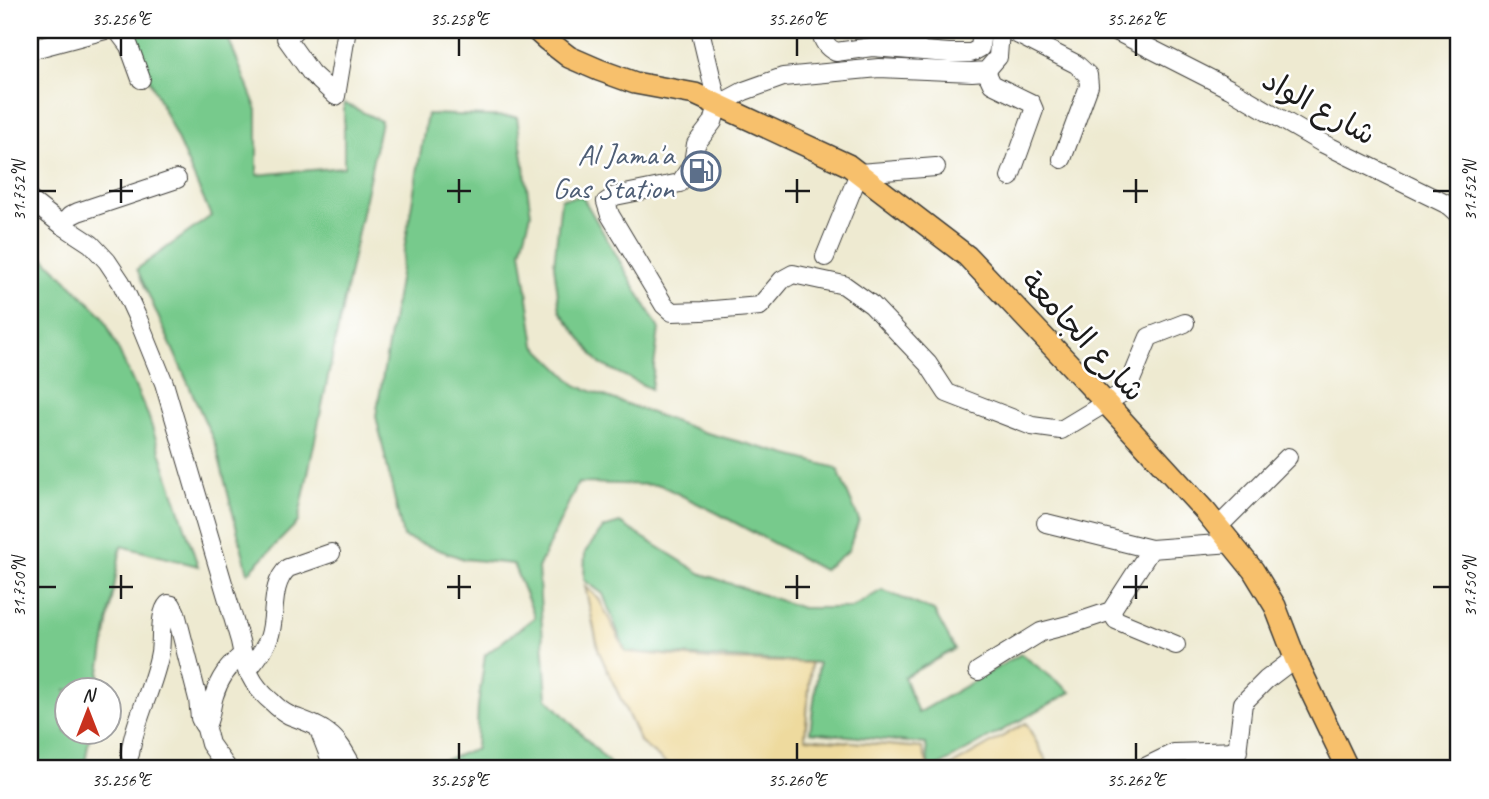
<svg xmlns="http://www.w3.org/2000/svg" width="1489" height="799" viewBox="0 0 1489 799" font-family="Caveat,'Playpen Sans Arabic',sans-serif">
	<rect width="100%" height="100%" fill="#fff"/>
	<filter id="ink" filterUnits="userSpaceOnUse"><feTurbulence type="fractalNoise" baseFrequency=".0143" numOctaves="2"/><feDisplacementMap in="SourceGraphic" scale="14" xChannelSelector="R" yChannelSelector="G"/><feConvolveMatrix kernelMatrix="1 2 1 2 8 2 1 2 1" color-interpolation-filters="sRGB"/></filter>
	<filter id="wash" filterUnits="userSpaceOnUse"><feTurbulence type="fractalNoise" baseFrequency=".00686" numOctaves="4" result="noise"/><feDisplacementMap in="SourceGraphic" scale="28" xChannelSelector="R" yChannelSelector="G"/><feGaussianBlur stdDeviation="1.57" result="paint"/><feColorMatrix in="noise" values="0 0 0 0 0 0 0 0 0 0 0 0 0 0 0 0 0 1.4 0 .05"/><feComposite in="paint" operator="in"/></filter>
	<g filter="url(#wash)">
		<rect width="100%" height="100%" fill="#eeead1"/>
		<g fill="#77ca8c" stroke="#4a7354" stroke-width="2">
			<polygon points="126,30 225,30 257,110 257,175 344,167 344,103 381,121 298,522 248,573 216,446 137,269 211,216 170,123"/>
			<polygon points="427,114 517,117 531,214 521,251 535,345 577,386 703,432 837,468 859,520 848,551 823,570 717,513 660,485 578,483 538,568 547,698 615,769 438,769 441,761 476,749 478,706 485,655 535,617 513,564 464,559 403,537 376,416"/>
			<polygon points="582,196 659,329 651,389 600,364 560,311 554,265 561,199"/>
			<polygon points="30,244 103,316 148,415 198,566 121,546 97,690 66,690 66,732 90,733 84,769 30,769"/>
			<polygon points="620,523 702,574 802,608 851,608 882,590 934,611 955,649 904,677 918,713 1021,654 1071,692 933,769 929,769 926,744 810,732 819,663 626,652 603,594 584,580 585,552 603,528"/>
		</g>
		<g fill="#eeda9e" stroke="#857b5d" stroke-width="2">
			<polygon points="585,586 599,599 626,652 719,660 811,663 805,738 922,748 929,769 673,769 641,743 599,652"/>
			<polygon points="1026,723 1047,762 1038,769 946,769"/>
		</g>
	</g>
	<g filter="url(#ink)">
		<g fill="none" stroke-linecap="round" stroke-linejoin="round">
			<g stroke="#3c3b37" stroke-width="20">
				<g id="minor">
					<polyline points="117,30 129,46 141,79"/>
					<polyline points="295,30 286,38 311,73 336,96 346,35 345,30"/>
					<polyline points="700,30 718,105"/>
					<path d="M 821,30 C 822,40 827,48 836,52 L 872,47 L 949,53 L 971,53 L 980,48 L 982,30"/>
					<polyline points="1009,30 1076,64 1088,75 1089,86 1062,159"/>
					<polyline points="1114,30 1230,89 1322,143 1450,206 1459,214"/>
					<polyline points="30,50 105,30"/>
					<polyline points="986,71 992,84 1031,103 1034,110 1010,177"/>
					<polyline points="718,105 713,122 696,144 693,163 680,183 615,196 606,202 610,215 664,305 672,312 702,311 760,306 782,280 793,274 844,285 872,305 928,364 947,393 1032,426 1061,430 1127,390 1149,337 1185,323"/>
					<polyline points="718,105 744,91 783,77 879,68 972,72 986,71 998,57 1000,30"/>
					<path d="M 30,200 L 62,225 L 91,244 L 107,261 L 121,282 L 138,319 L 164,383 L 240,641 C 245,667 250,684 272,702 C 277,707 283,712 289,715 C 303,721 317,724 329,734 C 340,742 347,757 354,769"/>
					<polyline points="62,225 70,216 78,212 177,179"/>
					<polyline points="825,257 859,173 936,167"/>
					<polyline points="1046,523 1151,549"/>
					<polyline points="1218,527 1288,457"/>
					<polyline points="1111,611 1116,620 1176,645"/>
					<path d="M 247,671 C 255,661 264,651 269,638 C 277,616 269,585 288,568 L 331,553"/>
					<polyline points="978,671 1041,632 1072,624 1111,611 1151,549 1232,543"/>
					<polyline points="205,725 210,744 228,769"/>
					<polyline points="319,730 331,761 333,769"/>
					<path d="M 130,754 C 135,718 154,687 160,652 C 162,639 159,613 168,604 L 172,605 L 176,613 L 198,699 L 200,718 L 203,724 L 207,724 C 211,715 211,706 214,696 C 219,679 228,666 242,655"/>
					<polyline points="1141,769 1174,753 1238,751"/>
					<polyline points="1235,769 1243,703 1266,680 1295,658"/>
				</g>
			</g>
			<g stroke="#3c3b37" stroke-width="24">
				<polyline id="major" points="536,30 547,40 569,57 599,70 635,83 695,94 848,165 967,256 1106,403 1205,511 1253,570 1275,606 1295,658 1348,769"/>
			</g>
			<use href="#minor" stroke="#fff" stroke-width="18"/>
			<use href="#major" stroke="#f7c06c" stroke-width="21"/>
		</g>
	</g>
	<path fill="none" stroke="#1c1c1c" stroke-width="2.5" d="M 121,38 L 121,56M 459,38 L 459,56M 797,38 L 797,56M 1136,38 L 1136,56M 121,179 L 121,203M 459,179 L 459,203M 797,179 L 797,203M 1136,179 L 1136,203M 38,191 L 56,191M 109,191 L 133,191M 447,191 L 471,191M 785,191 L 810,191M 1123,191 L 1148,191M 1433,191 L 1450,191M 121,575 L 121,599M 459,575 L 459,599M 797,575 L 797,599M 1136,575 L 1136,599M 38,587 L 56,587M 109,587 L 133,587M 447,587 L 471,587M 785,587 L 810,587M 1123,587 L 1148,587M 1433,587 L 1450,587M 121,743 L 121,760M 459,743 L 459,760M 797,743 L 797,760M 1136,743 L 1136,760"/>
	<defs>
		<g id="fuel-ring" transform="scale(2.0125)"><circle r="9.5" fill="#fff" stroke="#5c6f8a" stroke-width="1.5"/><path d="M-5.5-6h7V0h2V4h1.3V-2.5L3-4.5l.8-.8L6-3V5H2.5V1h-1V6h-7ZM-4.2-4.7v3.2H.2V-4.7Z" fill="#5c6f8a"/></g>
	</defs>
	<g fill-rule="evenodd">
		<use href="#fuel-ring" x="701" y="171"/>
	</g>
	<g text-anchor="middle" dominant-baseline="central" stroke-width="5" stroke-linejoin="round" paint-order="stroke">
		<g font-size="30" fill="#1c1c1c" stroke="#fff">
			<text transform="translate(1319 107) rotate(29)">شارع الواد</text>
			<text transform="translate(1083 336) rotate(47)">شارع الجامعة</text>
		</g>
		<g font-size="30" fill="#4e5e75" stroke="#fff" text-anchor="end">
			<text x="674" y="154">Al Jama'a<tspan x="674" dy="34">Gas Station</tspan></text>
		</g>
	</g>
	<rect width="1489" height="799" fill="none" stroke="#fff" stroke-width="77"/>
	<g transform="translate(88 711)"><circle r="33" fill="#ffffff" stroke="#a4a4a4" stroke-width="2"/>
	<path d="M0-5L12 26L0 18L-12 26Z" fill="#c8321e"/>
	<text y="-10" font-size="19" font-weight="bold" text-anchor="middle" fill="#1c1c1c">N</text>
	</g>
	<rect x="38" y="38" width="1412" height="722" fill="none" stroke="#1c1c1c" stroke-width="2.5"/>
	<g font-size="18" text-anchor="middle" fill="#1c1c1c">
		<text x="121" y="25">35.256°E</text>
		<text x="459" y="25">35.258°E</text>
		<text x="797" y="25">35.260°E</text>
		<text x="1136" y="25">35.262°E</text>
		<text transform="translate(19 191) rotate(-90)" y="6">31.752°N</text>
		<text transform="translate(1470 191) rotate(-90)" y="6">31.752°N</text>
		<text transform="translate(19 587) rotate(-90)" y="6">31.750°N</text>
		<text transform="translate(1470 587) rotate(-90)" y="6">31.750°N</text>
		<text x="121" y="786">35.256°E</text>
		<text x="459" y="786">35.258°E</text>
		<text x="797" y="786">35.260°E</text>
		<text x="1136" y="786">35.262°E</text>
	</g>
</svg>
